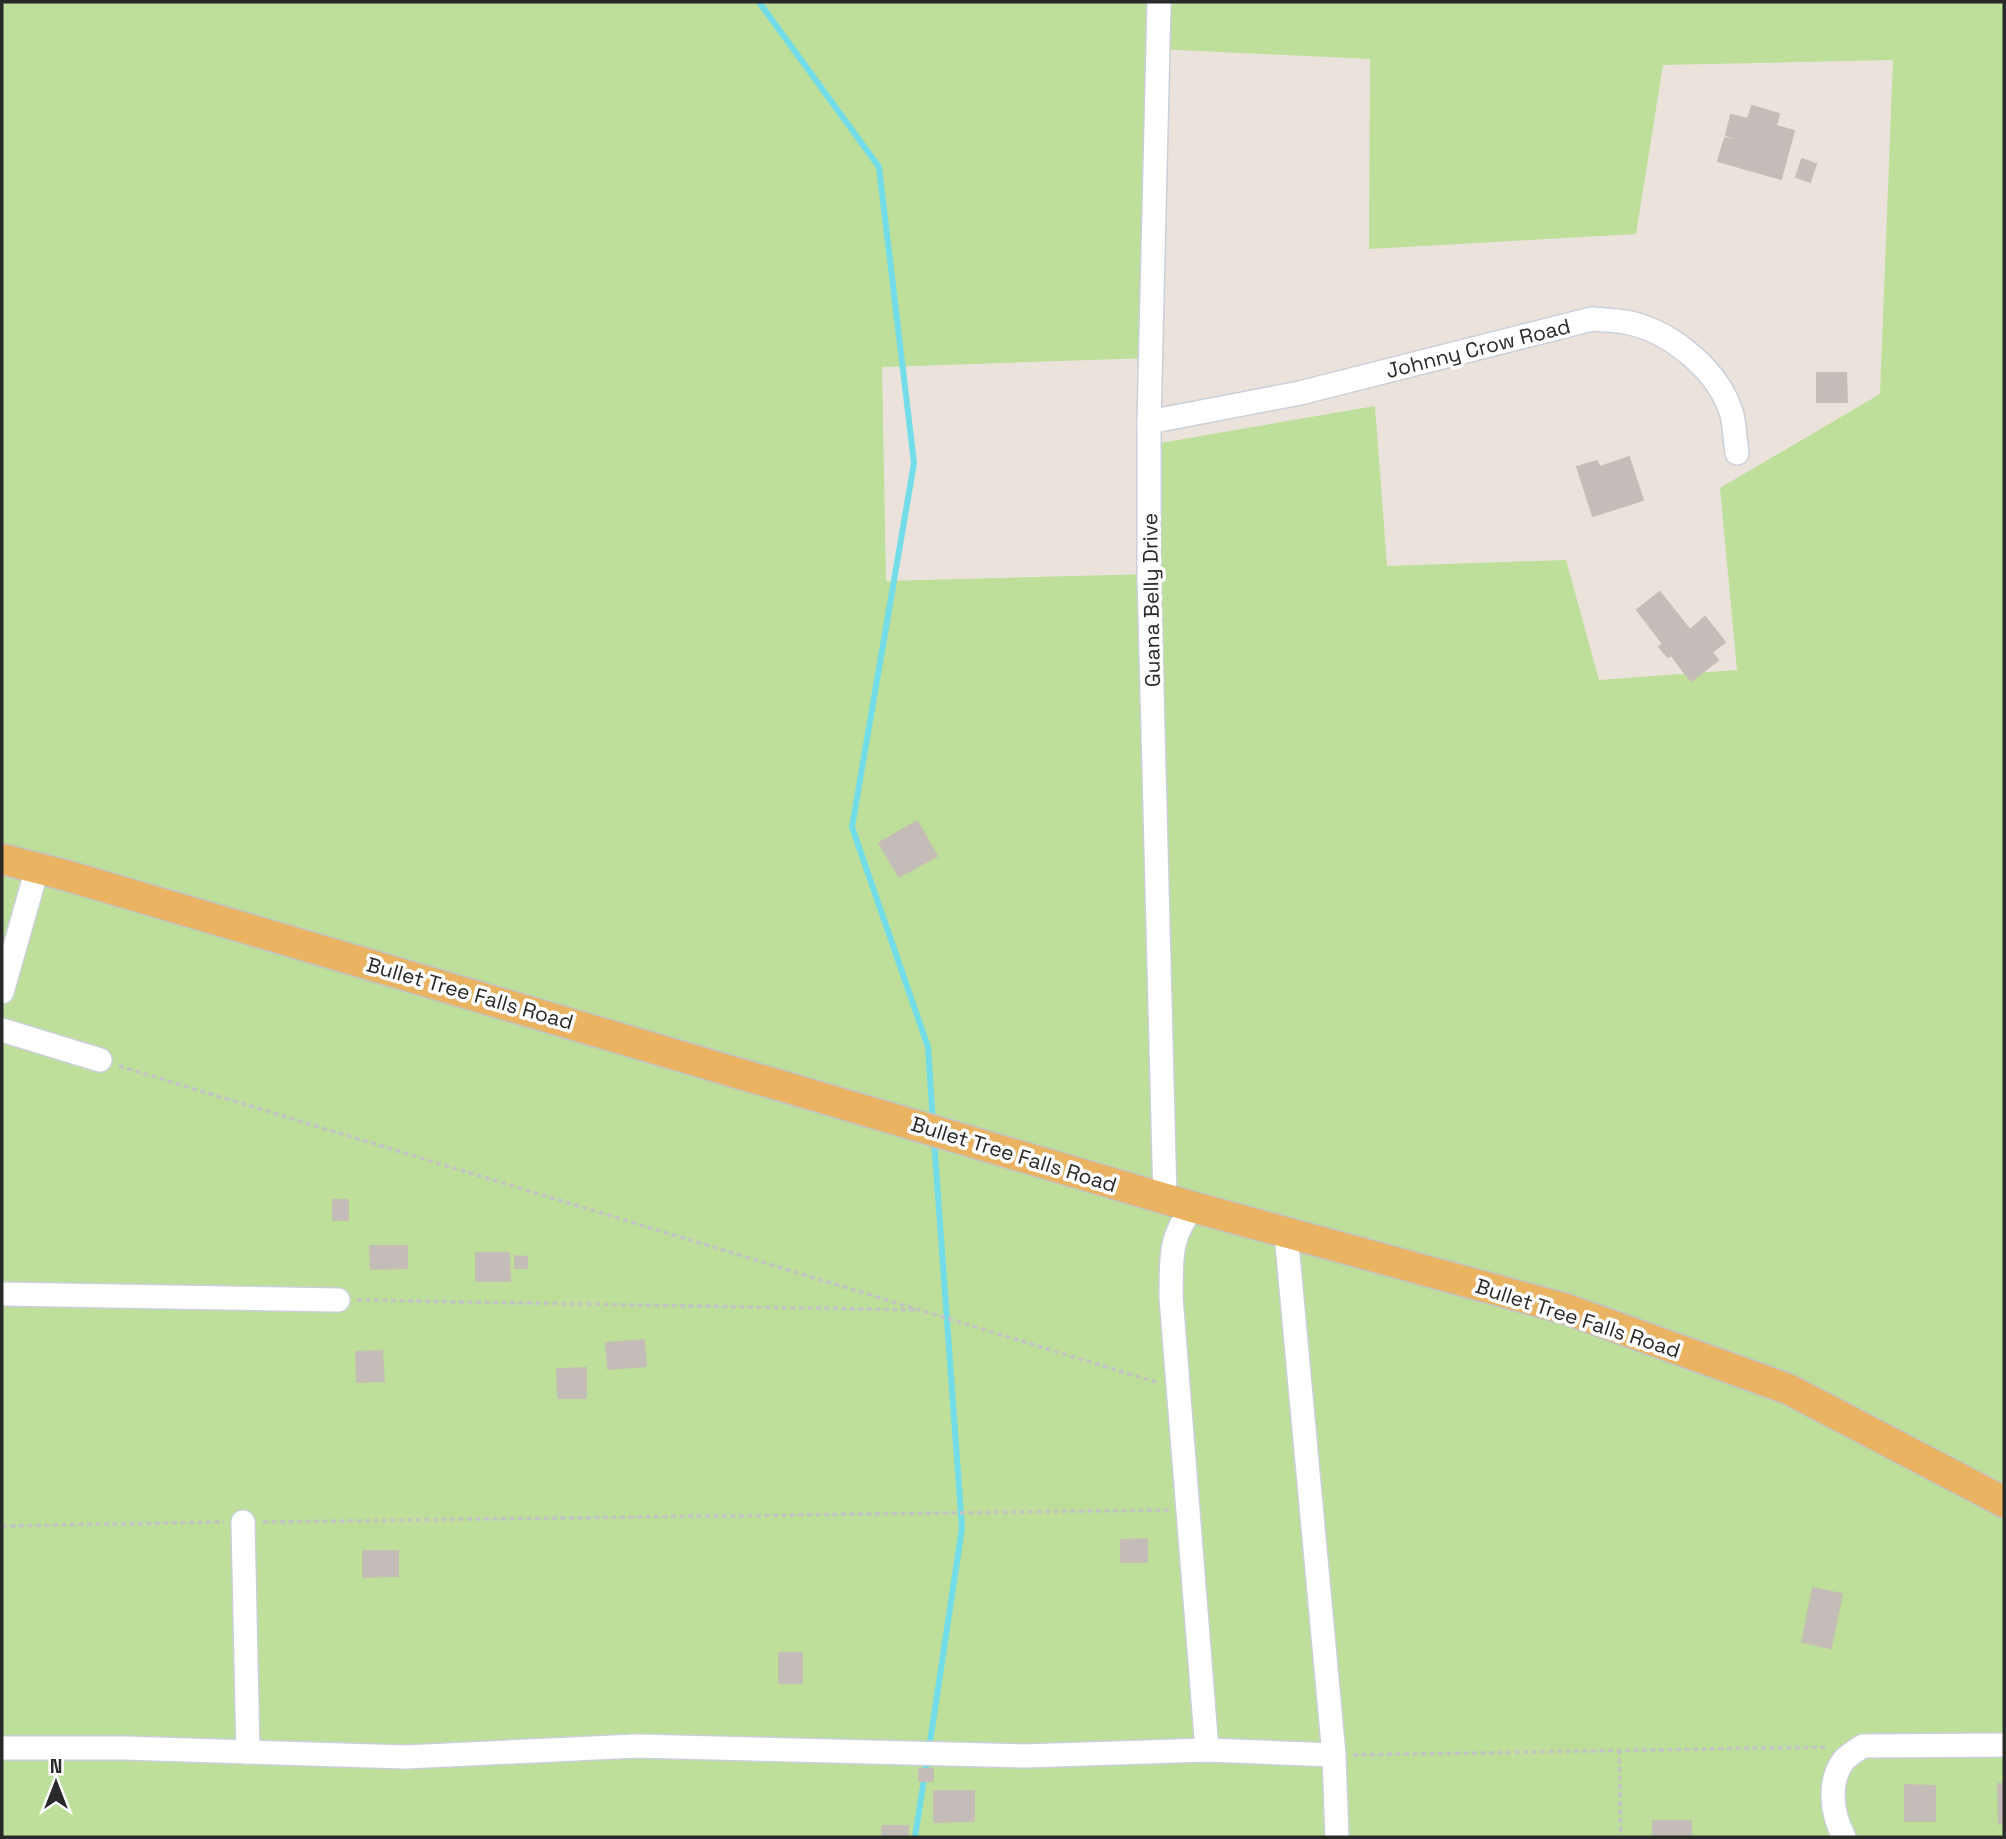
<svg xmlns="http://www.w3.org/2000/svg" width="2006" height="1839" viewBox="0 0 2006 1839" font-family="'Space Grotesk',sans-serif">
	<rect width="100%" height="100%" fill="#ebe2db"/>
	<path fill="#bddf9a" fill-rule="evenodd" d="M 2,2 L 2004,2 L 2004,1837 L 2,1837 ZM 1158,49 L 1370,59 L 1369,249 L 1636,234 L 1663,65 L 1893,60 L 1880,394 L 1720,488 L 1737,670 L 1599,680 L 1566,560 L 1387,566 L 1375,406 L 1149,445 L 1149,574 L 886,581 L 882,367 L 1150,358 Z"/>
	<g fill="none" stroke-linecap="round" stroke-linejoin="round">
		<g stroke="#72dde9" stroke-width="6">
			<polyline points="759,2 879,167 914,463 852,827 928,1047 933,1122"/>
			<polyline points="929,1749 962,1528 934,1140"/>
			<polyline points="915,1837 927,1760"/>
		</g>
	</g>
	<g fill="#c3bcb8" stroke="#c6bdb5" stroke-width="2">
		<polygon points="1752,106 1779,114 1776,126 1794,131 1781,179 1718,161 1725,138 1733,140 1734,138 1726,135 1731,115 1748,119"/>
		<polygon points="1802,159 1816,164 1810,182 1796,177"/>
		<polygon points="1817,373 1846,373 1847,402 1817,402"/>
		<polygon points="1629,457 1643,500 1593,516 1577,467 1597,461 1600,467"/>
		<polygon points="1660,592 1690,630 1705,617 1725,642 1712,652 1718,660 1691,681 1671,655 1668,657 1659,647 1663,644 1637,610"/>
		<polygon points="917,821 937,856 899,877 879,843"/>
		<rect x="333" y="1200" width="15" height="20"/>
		<polygon points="370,1246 407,1246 407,1268 371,1269"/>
		<polygon points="476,1253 509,1253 510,1281 476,1281"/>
		<polygon points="515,1256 527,1257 527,1268 515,1268"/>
		<polygon points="644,1340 646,1366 608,1369 606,1343"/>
		<polygon points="382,1351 384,1381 357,1382 356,1352"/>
		<polygon points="586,1368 586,1398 558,1398 557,1369"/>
		<polygon points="1147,1539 1147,1562 1121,1562 1121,1540"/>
		<polygon points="363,1551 398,1551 398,1576 363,1577"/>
		<polygon points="1813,1588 1842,1594 1831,1648 1802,1642"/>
		<rect x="779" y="1653" width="23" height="30"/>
		<rect x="919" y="1769" width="14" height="12"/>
		<polygon points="1998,1784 2004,1784 2004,1823 1999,1824"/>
		<polygon points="1905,1785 1935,1786 1935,1821 1905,1821"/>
		<polygon points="934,1791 974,1791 974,1821 934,1822"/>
		<rect x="1653" y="1821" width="38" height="16"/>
		<rect x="882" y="1826" width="26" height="11"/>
	</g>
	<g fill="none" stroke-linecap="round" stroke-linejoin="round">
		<g stroke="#cad0da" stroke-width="26">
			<g id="minor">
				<polyline points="1159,2 1149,422 1149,574 1165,1199"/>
				<path d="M 1149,422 L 1300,393 L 1592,319 C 1604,320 1618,320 1630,323 C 1673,333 1720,372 1732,415 C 1735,427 1735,441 1737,453"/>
				<polyline points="2,992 37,869"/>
				<polyline points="2,1030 100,1060"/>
				<path d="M 1193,1207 C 1168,1239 1172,1258 1171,1297 L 1207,1750"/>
				<polyline points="1286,1233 1334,1755 1337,1837"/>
				<polyline points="2,1294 338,1300"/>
				<polyline points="243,1522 248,1752"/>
				<polyline points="2,1748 125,1748 406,1757 636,1746 1024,1756 1207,1750 1334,1755"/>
				<path d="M 1844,1837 C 1832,1814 1827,1782 1844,1760 C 1849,1755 1857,1750 1863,1746 L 2004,1745"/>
			</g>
		</g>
		<g stroke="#c3c3c3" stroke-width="33">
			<polyline id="major" points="2,859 68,876 1193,1207 1566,1309 1788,1389 2004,1502"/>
		</g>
		<g stroke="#c3c3c3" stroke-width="3.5" stroke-dasharray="5 3.5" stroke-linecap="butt">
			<polyline points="119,1066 1156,1382"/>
			<polyline points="357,1300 917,1310"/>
			<polyline points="263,1522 1169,1510"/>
			<polyline points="2,1526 224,1522"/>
			<polyline points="1619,1750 1621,1837"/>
			<polyline points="1353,1755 1828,1747"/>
		</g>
		<use href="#minor" stroke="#fff" stroke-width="23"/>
		<use href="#major" stroke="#eab361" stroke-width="30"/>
	</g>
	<g text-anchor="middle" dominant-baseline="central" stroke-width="7" stroke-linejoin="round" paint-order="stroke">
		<g font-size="21" fill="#292929" stroke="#fff">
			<text transform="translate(1478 348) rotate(-14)">Johnny Crow Road</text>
			<text transform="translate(1151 600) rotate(-91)">Guana Belly Drive</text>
			<text transform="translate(470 993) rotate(16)">Bullet Tree Falls Road</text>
			<text transform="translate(1014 1154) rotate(17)">Bullet Tree Falls Road</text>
			<text transform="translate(1578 1318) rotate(18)">Bullet Tree Falls Road</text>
		</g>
	</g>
	<rect width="2006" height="1839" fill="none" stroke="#292929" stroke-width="7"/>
	<g transform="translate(56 1783)" stroke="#ffffff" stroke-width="5" paint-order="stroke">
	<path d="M0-5L12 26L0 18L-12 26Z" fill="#292929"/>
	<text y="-10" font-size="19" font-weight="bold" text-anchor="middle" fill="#292929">N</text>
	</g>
</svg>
